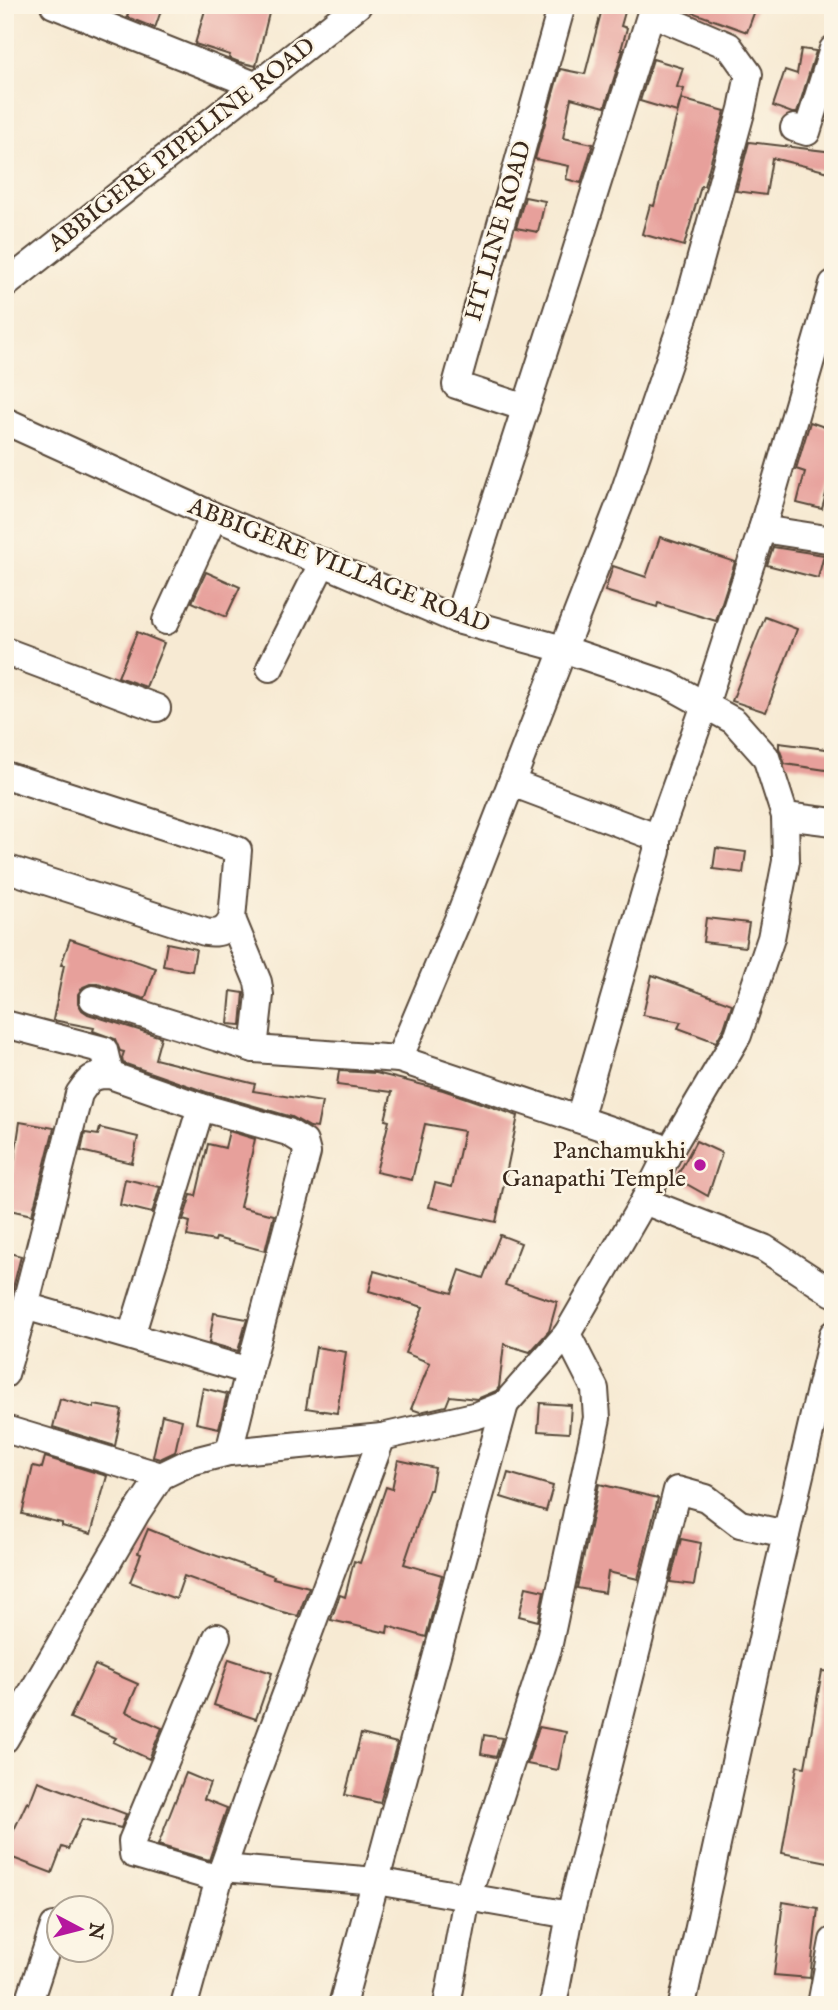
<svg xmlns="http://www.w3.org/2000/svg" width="838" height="2010" viewBox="0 0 838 2010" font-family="'IM FELL English',serif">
	<rect width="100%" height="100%" fill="#fcf5e5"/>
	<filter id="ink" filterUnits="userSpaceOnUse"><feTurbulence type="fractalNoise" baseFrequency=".0143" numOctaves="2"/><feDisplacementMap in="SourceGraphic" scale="14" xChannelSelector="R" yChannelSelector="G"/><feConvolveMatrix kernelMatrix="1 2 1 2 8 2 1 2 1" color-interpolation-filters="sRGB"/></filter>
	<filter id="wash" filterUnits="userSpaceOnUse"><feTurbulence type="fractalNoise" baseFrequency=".00686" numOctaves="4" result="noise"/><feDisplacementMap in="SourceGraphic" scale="28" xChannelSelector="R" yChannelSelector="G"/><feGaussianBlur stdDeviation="1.57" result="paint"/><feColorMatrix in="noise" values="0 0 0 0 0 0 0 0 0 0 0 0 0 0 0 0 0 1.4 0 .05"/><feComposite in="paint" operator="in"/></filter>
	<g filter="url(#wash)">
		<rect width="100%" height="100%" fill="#f7ead3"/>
		<g id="blocks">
			<g fill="#e7a09b">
				<polygon points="131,5 163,5 155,28 127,17"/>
				<polygon points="221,5 271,5 256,66 239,62 229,58 230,55 195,44 206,7 220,11"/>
				<polygon points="603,5 627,5 621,26 627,28 621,50 623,50 605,107 571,98 563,138 593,144 581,183 566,179 569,166 535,159 560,69 585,74"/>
				<polygon points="681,5 757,5 747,32 680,8"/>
				<polygon points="801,49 816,51 797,113 792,113 773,106 785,70 797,74"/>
				<polygon points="653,59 683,68 677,87 684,89 677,112 640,101"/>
				<polygon points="681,99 725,111 704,186 701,186 684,246 642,234 650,205 654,206"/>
				<polygon points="749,142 833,152 833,173 772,158 766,195 736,191"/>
				<polygon points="525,197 545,201 538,232 516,228"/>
				<polygon points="810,422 833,430 833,480 830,479 822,509 797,503 805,472 796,469"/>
				<polygon points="660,537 735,562 716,621 658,603 657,607 605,591 613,566 646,577"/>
				<polygon points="773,547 824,555 818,578 767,565"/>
				<polygon points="206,572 240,587 226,617 192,602"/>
				<polygon points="765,617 797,629 766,712 732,701"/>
				<polygon points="137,632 164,643 146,687 118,677"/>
				<polygon points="779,743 833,750 833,771 785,764 779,748"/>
				<polygon points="716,848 746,852 743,873 713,869"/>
				<polygon points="706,918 749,923 745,947 703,942"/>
				<polygon points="70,939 156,968 145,999 98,984 90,984 83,987 78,994 78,1003 82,1010 88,1014 161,1037 155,1059 255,1084 253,1091 322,1102 317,1128 310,1127 292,1117 206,1092 123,1063 122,1058 124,1052 120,1051 115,1039 93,1031 94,1028 53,1020 64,965 61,965"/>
				<polygon points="167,943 196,949 192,971 163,966"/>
				<polygon points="652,975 732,1004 724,1028 716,1042 678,1028 681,1022 643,1015"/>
				<polygon points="231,991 244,993 241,1025 228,1024"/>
				<polygon points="339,1071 376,1073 443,1090 518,1116 496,1222 429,1207 435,1183 452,1187 464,1131 425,1124 412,1180 376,1172 389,1121 385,1120 392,1092 337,1085"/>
				<polygon points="20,1122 54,1128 32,1215 5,1209 5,1192 8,1181 11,1182"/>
				<polygon points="100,1128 138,1137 132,1163 81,1151 85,1133 98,1135"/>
				<polygon points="229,1131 255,1139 240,1207 274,1215 265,1251 216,1238 215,1241 187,1236 190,1222 183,1220 191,1195 196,1196 208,1144 225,1148"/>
				<polygon points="696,1141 722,1153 708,1196 676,1178"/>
				<polygon points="125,1179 160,1187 152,1213 120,1205"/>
				<polygon points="500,1235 521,1243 505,1285 557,1302 549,1331 530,1352 504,1344 499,1387 496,1391 477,1399 450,1396 446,1406 420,1412 411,1409 430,1363 405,1353 423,1307 369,1291 374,1271 452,1293 460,1270 483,1278"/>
				<polygon points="5,1252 21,1256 6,1316 5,1316"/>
				<polygon points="214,1313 247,1319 238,1351 209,1343"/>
				<polygon points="316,1347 346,1352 337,1413 306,1408"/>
				<polygon points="203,1388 227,1394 219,1428 196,1423"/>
				<polygon points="60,1399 94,1408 94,1405 122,1410 115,1446 53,1427"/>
				<polygon points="540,1403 571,1405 569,1433 538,1431"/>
				<polygon points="162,1415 182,1420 175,1452 160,1459 153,1457"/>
				<polygon points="45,1457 107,1476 91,1534 62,1526 62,1523 22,1514 33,1466 42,1468"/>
				<polygon points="398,1460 435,1468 431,1490 429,1490 404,1564 442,1575 426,1637 388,1626 387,1633 331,1620 340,1595 345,1597 354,1561 360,1563 386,1487 392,1489"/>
				<polygon points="508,1473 553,1486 546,1511 501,1497"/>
				<polygon points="599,1484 658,1498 638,1579 608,1572 605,1593 577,1588"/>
				<polygon points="148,1529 203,1551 274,1576 273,1578 309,1587 298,1616 271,1609 272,1608 184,1576 176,1599 130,1582 141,1554 138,1553"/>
				<polygon points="681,1539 701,1543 694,1585 670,1582"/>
				<polygon points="526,1587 544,1591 538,1621 519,1616"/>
				<polygon points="229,1659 272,1673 256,1719 214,1705"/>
				<polygon points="95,1665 138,1684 126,1712 162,1728 149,1759 113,1742 116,1738 70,1718"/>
				<polygon points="822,1671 833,1672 833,1863 782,1853 797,1766 805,1767"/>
				<polygon points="539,1727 566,1732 558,1770 527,1764"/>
				<polygon points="361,1734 397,1743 380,1803 345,1795"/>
				<polygon points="484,1735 502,1738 496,1757 481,1754"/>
				<polygon points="186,1773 210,1783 204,1799 227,1808 209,1860 158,1845"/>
				<polygon points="38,1781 126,1814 121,1828 82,1819 68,1849 62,1847 52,1873 5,1855 5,1829 13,1832 27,1802 29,1804"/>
				<polygon points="783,1902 818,1908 810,1978 774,1975"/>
			</g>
		</g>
	</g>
	<g filter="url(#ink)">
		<use href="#blocks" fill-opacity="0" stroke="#574739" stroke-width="2"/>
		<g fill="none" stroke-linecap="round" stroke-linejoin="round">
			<g stroke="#574739" stroke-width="30">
				<g id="minor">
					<polyline points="54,5 257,86"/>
					<polyline points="654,5 651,13 729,46 749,74 742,109 687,308 621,501 459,917 399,1059 670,1150"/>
					<polyline points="794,128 807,132 833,49"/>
					<polyline points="5,285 358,5"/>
					<polyline points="526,408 456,385 562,5"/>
					<polyline points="5,421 214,516 457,620 563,649 669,685 734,721 766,757 785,816 786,861 771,938 738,1035 670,1150 644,1201 567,1334 505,1404 478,1415 382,1437 229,1452 190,1462 161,1476 137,1512 5,1739"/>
					<polyline points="762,529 833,540"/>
					<polyline points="457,620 567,280 651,13"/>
					<polyline points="166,621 214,516"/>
					<polyline points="5,651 157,708"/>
					<polyline points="270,668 323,562"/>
					<path d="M 5,775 L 238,850 L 232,919 C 225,932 219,934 205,932 L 5,868"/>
					<polyline points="512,783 653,836 657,839 657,851 579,1119"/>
					<polyline points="785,816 833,822"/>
					<polyline points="657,839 705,705 762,529 833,284"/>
					<polyline points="232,919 258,982 260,995 254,1049"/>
					<polyline points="93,999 254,1049 399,1059"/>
					<polyline points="5,1024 104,1050 110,1075"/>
					<polyline points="644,1201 764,1248 833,1293"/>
					<polyline points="25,1306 249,1371"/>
					<polyline points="131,1336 201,1107"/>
					<path d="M 5,1374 L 25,1306 L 79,1094 C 89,1079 91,1075 110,1075 L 201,1107 L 288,1132 L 304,1142 L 307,1153 L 249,1371 L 229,1452"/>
					<polyline points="5,1429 161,1476"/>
					<polyline points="217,1637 132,1841 133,1854 219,1879"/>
					<polyline points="223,1868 376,1881 570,1915"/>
					<polyline points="28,2005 54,1926"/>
					<polyline points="184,2005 219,1879 252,1785 382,1437"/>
					<polyline points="342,2005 505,1404"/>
					<polyline points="447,2005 467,1898 548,1648 597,1418 595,1389 567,1334"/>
					<polyline points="553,2005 570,1915 677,1490 706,1498 740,1524 786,1534"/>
					<polyline points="682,2005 767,1616 833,1334"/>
					<polyline points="821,2005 833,1941"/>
				</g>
			</g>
			<use href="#minor" stroke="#fff" stroke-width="26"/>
		</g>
	</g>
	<circle fill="#b5179e" stroke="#fcf5e5" stroke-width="2.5" cx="700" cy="1165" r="7"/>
	<g text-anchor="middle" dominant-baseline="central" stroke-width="5" stroke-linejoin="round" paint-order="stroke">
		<g font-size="24" fill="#3b2a1e" stroke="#fcf5e5">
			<text transform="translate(182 145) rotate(-38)">ABBIGERE PIPELINE ROAD</text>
			<text transform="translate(499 231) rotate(-74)">HT LINE ROAD</text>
			<text transform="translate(339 566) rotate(22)">ABBIGERE VILLAGE ROAD</text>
		</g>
		<g font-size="24" fill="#3b2a1e" stroke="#fcf5e5" text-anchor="end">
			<text x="686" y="1151">Panchamukhi<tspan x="686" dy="28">Ganapathi Temple</tspan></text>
		</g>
	</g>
	<rect width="838" height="2010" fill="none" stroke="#fcf5e5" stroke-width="28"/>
	<g transform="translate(80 1929) rotate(97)"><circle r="33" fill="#fcf5e5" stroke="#afa495" stroke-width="2"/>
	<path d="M0-5L12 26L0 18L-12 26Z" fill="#b5179e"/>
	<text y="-10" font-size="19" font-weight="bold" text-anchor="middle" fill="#3b2a1e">N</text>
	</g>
</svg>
